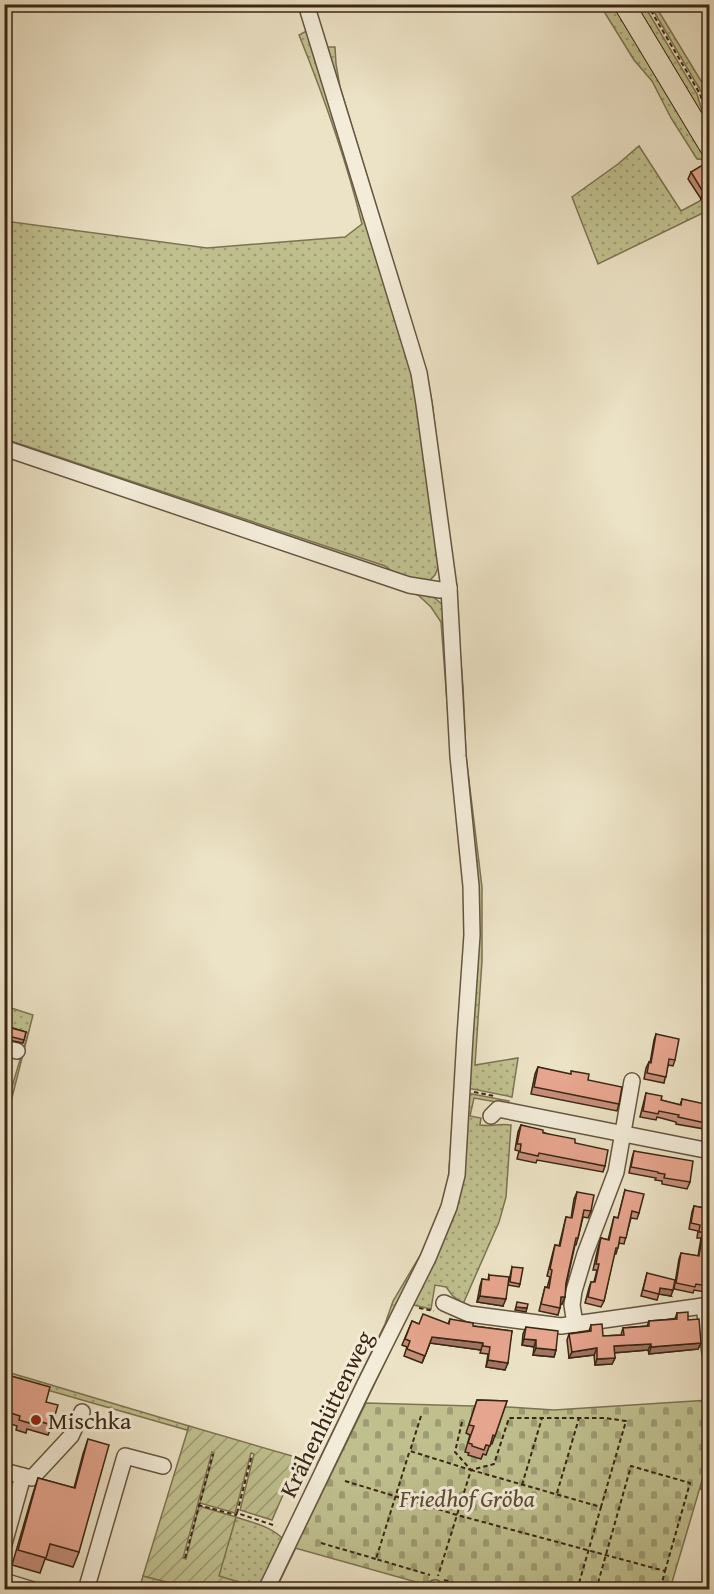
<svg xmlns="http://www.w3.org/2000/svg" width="714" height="1594" viewBox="0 0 714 1594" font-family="'Gentium Book Plus',serif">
	<defs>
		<pattern id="grass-dots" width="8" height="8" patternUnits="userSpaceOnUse" patternTransform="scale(1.5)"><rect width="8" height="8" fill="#c0c08f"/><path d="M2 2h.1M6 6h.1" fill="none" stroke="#9d9c74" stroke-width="1.8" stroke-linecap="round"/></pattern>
		<pattern id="cemetery-stones" width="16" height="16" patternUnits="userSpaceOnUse" patternTransform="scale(1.5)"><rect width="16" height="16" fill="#c0c08f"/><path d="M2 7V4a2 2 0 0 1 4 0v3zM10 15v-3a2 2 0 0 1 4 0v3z" fill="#9d9c74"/></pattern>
		<pattern id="garden-furrows" width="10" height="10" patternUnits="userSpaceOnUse" patternTransform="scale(1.5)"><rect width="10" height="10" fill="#c0c08f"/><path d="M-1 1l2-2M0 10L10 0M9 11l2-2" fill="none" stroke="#9d9c74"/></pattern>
	</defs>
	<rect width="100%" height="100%" fill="#ece2c5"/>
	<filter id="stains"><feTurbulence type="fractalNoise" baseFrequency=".00333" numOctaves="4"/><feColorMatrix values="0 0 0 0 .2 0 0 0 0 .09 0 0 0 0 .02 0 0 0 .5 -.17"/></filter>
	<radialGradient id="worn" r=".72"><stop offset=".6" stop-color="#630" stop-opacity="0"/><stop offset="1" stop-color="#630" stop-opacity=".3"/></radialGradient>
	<g fill="url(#grass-dots)" stroke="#7d7351" stroke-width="1.5">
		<polygon points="600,5 619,5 708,156 707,160 697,159 671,118 652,81 634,60"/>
		<polygon points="631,5 644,5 697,94 703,114 709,127 709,137"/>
		<polygon points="650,5 655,5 701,81 709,78 709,113 708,113 702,93"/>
		<path d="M 308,30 L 413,373 L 440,563 L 435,575 L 430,580 L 424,581 L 397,575 L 385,566 L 5,439 L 5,221 L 207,248 L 345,237 L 362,224 C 346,159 324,97 299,35 Z"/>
		<polygon points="325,47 335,47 336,64 340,87 426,370 432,402 455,588 463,687 466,756 482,887 482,961 475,1065 518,1058 512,1097 467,1088 475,963 433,439"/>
		<polygon points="639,146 681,211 709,196 709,210 598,264 572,197 618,164"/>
		<path d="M 380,583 C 400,584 435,591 445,609 L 469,907 L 454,1156 L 445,1205 L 319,1471 L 317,1464 L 385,1324 L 393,1301 L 421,1254 L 436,1220 L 447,1190 L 449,1171 L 458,1035 L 466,933 L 465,885 L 451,755 L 441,622 L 431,607 L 418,595 Z"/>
		<polygon points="5,1006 33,1015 5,1125 5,1110 28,1033 5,1025"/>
		<path d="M 467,1093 L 509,1101 L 508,1104 L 474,1098 L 470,1116 L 481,1118 L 480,1125 C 493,1127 498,1123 511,1125 L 506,1197 L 499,1222 L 463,1304 L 452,1295 L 446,1287 L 435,1285 L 431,1309 L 409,1304 L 446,1228 Z"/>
		<polygon points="411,1308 276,1589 272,1590 305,1519"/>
		<polygon points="4,1371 189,1426 187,1430 5,1378"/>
		<polygon points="709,1457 709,1491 700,1489"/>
		<path d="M 236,1517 C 253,1523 271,1526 284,1540 L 259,1589 L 252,1587 L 251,1589 L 235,1589 L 238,1583 L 218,1576 Z"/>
		<polygon points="143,1576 194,1589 125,1590 126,1584 140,1587"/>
	</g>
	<polygon fill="url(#cemetery-stones)" stroke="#7d7351" stroke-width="1.5" points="709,1400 709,1457 670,1589 441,1589 295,1548 366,1403 508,1407 554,1410"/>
	<polygon fill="url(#garden-furrows)" stroke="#7d7351" stroke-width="1.5" points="189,1426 299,1458 272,1520 240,1510 254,1454 251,1453 235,1513 200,1503 214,1453 212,1452 183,1558 186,1559 199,1506 236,1517 219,1576 239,1582 235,1589 194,1589 143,1576"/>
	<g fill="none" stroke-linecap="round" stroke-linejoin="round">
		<g stroke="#665540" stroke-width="18">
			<g id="minor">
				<polyline points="4,448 409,585 440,590 449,588"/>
				<polyline points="4,1048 17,1051"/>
				<polyline points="491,1116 498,1109 710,1151"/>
				<polyline points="444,1303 469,1314 561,1326 710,1305"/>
				<polyline points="704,1306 710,1353"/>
				<polyline points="575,1324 572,1305 574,1291 585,1254 616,1172 632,1081"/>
				<polyline points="4,1471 23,1476"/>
				<polyline points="4,1544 23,1476 32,1478 71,1436 82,1412"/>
				<polyline points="4,1581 33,1590"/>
				<polyline points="86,1590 125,1456 163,1466"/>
				<polyline points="266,1590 365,1384 428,1258 449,1207 457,1175 465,1036 472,935 471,886 458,756 449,588 424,404 419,373 410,343 306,4"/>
				<polyline points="434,1590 435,1588"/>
			</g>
		</g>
		<g stroke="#3a2613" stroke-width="22">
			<polyline id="major" points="624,4 710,147"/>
		</g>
		<g stroke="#3a2613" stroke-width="2" stroke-dasharray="4.5 3" stroke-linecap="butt">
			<polyline points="647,4 700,94 704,106"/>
			<polyline points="474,1092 494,1096"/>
			<polyline points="419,1308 434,1311"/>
			<polyline points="421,1416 410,1451 471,1470 438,1576"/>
			<polyline points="462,1422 455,1452 471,1470 494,1464 509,1418 605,1418 626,1421 601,1507 471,1470"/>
			<polyline points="409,1453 376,1559 430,1575"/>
			<polyline points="345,1481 457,1515 665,1571 660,1590"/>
			<polyline points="522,1485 542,1418"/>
			<polyline points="557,1493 579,1418"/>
			<polyline points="198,1505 236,1515 237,1513 276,1526"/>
			<polyline points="237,1513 252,1455"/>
			<polyline points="321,1543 376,1559"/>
			<polyline points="185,1558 213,1454"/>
			<polyline points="444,1580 479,1590"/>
			<polyline points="577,1590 601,1507"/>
			<polyline points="596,1590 631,1466 690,1483 665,1571"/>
		</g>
		<use href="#minor" stroke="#f3ecd9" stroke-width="15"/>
		<use href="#major" stroke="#ece2c5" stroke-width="20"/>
	</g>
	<g fill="#c68e7a" stroke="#3a2613" stroke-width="1.5">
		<polygon points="691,172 710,193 701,199 688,179"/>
		<polygon points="4,1026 26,1032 23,1043 4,1039"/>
		<polygon points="656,1034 675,1060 673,1066 668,1065 664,1083 644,1079 646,1068 649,1062 650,1063 654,1040"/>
		<polygon points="710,1055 710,1086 704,1085"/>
		<polygon points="538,1067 588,1080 619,1104 617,1111 531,1094 535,1074"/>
		<polygon points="646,1093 661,1100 680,1105 682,1099 703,1111 710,1112 710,1130 676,1124 676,1122 657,1117 656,1120 640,1117"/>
		<polygon points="521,1125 575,1143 605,1166 603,1172 537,1160 536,1163 517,1159 519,1151 515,1150 518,1132"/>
		<polygon points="634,1151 690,1182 687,1189 662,1184 662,1181 655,1180 656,1178 629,1173 632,1158"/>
		<polygon points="710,1172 710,1186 707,1186"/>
		<polygon points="625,1190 639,1213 637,1219 631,1218 624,1244 619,1243 616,1254 614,1254 604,1301 601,1307 585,1303 589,1288 591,1282 594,1282 597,1270 593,1270 598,1248 601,1238 608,1240 614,1217 618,1218"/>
		<polygon points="577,1192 591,1211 588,1218 583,1217 578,1238 576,1245 575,1245 562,1304 561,1304 558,1315 539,1311 545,1287 547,1288 550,1277 547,1276 553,1252 555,1245 559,1246 566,1217 571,1218 574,1199"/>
		<polygon points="694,1206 710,1209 707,1286 705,1292 694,1290 693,1293 674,1289 679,1259 681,1253 698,1256 701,1238 697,1238 698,1231 689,1229 692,1212"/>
		<polygon points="512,1267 520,1284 519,1287 508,1285"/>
		<polygon points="647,1273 671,1296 659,1294 657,1300 641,1296"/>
		<polygon points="489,1275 503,1306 477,1302 480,1286 482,1279 488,1280"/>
		<polygon points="677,1313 688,1320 701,1343 698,1349 649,1354 648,1350 614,1353 615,1358 612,1364 595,1365 594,1355 569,1358 567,1340 569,1334 589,1331 591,1325 603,1336 621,1335 623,1328 647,1326 649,1321 675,1319"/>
		<polygon points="450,1319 473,1326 512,1331 505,1370 486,1367 488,1354 480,1353 481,1350 430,1343 422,1363 404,1356 407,1347 402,1345 412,1321 419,1324 448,1324"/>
		<polygon points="526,1327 556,1350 554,1357 533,1355 534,1347 522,1345 523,1334"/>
		<polygon points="4,1374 46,1402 52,1425 48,1435 27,1429 26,1433 16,1430 17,1426 4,1422"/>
		<polygon points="477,1400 507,1401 492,1444 490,1444 486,1455 483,1454 481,1459 468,1455 469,1453 465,1452 470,1435 466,1433"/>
		<polygon points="88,1439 79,1552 73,1567 45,1559 40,1573 12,1565 33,1493 38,1478 74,1488 83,1454"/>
	</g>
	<g fill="#a17463" stroke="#3a2613" stroke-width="1.5">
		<polygon points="710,188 710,193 701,199 703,192"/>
		<polygon points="660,1288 673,1290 671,1296 658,1294"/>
		<polygon points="480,1296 506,1299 503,1306 477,1302"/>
		<polygon points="561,1297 565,1297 562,1304 559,1304"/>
		<polygon points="516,1307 527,1308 526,1312 515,1310"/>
		<polygon points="432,1337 483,1343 481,1350 430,1343 422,1363"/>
		<polygon points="524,1339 536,1340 534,1347 522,1345"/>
		<polygon points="701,1343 698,1349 649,1354 651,1347"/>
		<polygon points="651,1344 648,1350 612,1353 614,1346"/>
		<polygon points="536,1348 556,1350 554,1357 533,1355"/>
		<polygon points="597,1348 594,1355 569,1358 572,1352"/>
		<polygon points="615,1358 612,1364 595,1365 597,1359"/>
		<polygon points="488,1360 508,1363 505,1370 486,1367"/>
	</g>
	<g fill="#e6a58e" stroke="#3a2613" stroke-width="1.5">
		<polygon points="706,163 710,169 710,188 703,192 691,172"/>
		<polygon points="4,1026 26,1032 24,1040 4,1035"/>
		<polygon points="656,1034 679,1039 675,1060 669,1059 666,1077 647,1073 649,1062 651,1063"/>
		<polygon points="4,1054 9,1055 4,1070"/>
		<polygon points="710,1061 710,1078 707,1078"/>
		<polygon points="538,1067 571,1074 571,1071 589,1074 588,1080 622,1087 619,1104 534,1087"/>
		<polygon points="646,1093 662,1096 661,1100 681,1105 682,1099 705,1104 703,1111 710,1112 710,1124 678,1117 679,1115 659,1111 658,1114 643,1111"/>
		<polygon points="521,1125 543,1130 543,1133 575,1139 575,1143 608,1150 605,1166 539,1153 538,1156 520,1152 521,1144 517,1144"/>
		<polygon points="634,1151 693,1161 690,1182 664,1178 665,1174 658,1173 658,1172 631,1167"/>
		<polygon points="625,1190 644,1194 639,1213 632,1211 626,1238 620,1237 618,1248 616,1248 604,1301 588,1297 591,1282 595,1282 599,1264 596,1264 600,1242 601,1238 609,1240 614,1217 618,1218"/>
		<polygon points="577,1192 594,1195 591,1211 584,1210 578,1238 576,1238 566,1283 565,1297 561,1297 560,1308 541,1304 545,1287 549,1288 552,1270 550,1269 555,1245 560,1246 566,1217 572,1218"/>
		<polygon points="694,1206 710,1209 710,1275 707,1286 696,1284 695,1287 676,1283 681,1253 699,1256 703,1232 699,1232 700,1225 691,1223"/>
		<polygon points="512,1267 523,1268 520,1284 510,1282"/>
		<polygon points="647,1273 675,1280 673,1290 660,1288 659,1294 643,1290"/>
		<polygon points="489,1275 509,1277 506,1299 480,1296 482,1279 489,1280"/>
		<polygon points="517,1302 528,1304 527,1308 516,1307"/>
		<polygon points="688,1312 688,1320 699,1319 701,1343 651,1347 651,1344 614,1346 615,1358 597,1359 597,1348 572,1352 569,1334 591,1331 591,1325 602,1324 603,1336 624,1335 623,1328 649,1326 649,1321 677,1319 677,1313"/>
		<polygon points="423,1314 449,1324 450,1319 473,1323 473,1326 512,1331 508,1363 488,1360 490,1347 483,1346 483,1343 432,1337 425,1356 407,1349 410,1341 405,1339 412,1321 419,1324"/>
		<polygon points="526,1327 558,1331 556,1350 536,1348 536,1340 524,1339"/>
		<polygon points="4,1374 50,1387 46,1402 58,1405 52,1425 31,1419 29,1423 19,1420 20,1416 4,1411"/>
		<polygon points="477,1400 507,1401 495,1436 493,1435 490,1446 486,1445 484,1450 472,1446 472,1444 468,1443 474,1426 469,1425"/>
		<polygon points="88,1439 109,1445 79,1552 50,1544 46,1558 18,1550 38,1478 75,1488"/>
		<polygon points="4,1475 8,1477 4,1490"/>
	</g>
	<circle fill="#8f2418" stroke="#f3ecd9" stroke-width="2" cx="36" cy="1420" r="6"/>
	<g text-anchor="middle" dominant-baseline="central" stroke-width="6" stroke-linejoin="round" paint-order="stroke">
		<g font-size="24" fill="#3a2613" stroke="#f3ecd9">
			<text transform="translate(326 1414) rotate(-64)">Krähenhüttenweg</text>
		</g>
		<g font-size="24" fill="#3a2613" stroke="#f3ecd9" text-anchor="start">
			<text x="48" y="1420">Mischka</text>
		</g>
		<g font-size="24" font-style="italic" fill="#5c4c32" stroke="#f3ecd9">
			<text x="467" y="1498">Friedhof Gröba</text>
		</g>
	</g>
	<rect width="714" height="1594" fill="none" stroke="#ece2c5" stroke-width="24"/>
	<rect x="6" y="6" width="702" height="1582" fill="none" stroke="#3a2613" stroke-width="3"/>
	<rect x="12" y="12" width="690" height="1570" fill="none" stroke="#3a2613" stroke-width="1.5"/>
	<rect width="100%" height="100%" filter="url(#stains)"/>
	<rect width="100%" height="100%" fill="url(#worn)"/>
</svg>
